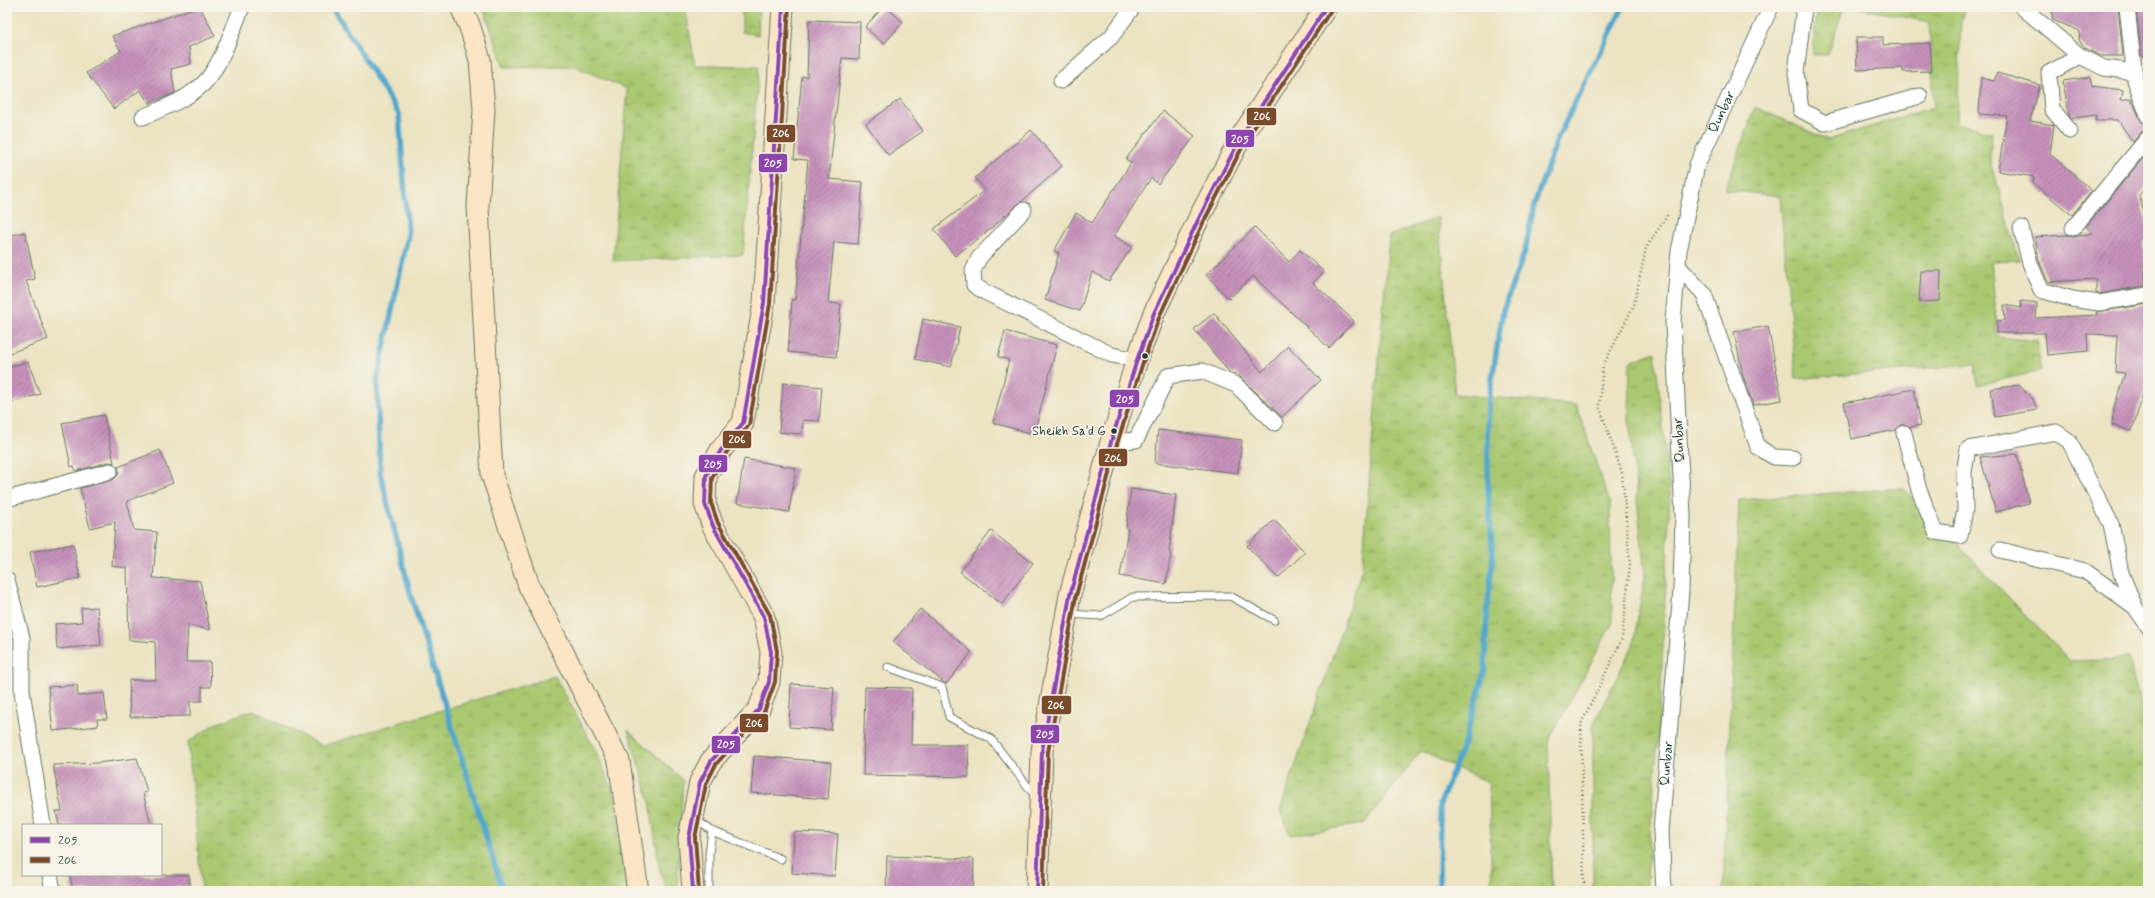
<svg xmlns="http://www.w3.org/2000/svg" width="2155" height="898" viewBox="0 0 2155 898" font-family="Mynerve,sans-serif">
	<defs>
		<pattern id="grass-tufts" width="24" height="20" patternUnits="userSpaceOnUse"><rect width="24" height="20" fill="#a9c870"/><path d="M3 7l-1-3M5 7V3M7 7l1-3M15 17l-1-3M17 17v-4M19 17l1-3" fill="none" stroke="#89a45d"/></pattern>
		<pattern id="building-hatch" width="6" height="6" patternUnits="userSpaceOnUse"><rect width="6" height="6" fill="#c691bb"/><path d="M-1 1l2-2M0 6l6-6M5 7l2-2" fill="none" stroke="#a07899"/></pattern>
	</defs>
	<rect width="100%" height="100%" fill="#f7f3e8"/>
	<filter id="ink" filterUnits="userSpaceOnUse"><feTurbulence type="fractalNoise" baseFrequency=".025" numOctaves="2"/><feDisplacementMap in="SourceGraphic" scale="8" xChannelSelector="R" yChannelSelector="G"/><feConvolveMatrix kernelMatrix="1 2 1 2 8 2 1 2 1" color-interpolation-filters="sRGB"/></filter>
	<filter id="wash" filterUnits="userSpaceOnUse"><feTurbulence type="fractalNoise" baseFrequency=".012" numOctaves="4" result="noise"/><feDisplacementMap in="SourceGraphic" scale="16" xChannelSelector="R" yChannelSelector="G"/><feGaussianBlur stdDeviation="0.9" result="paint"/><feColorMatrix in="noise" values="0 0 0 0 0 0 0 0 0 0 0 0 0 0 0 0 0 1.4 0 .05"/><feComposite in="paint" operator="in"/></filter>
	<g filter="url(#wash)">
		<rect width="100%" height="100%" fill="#ebe3c1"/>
		<g fill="url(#grass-tufts)" stroke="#648252">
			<polygon points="483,7 685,7 695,65 759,66 743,255 613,261 627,89 574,66 504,67"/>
			<polygon points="742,7 759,7 758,35 742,32"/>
			<polygon points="1816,7 1844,7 1828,55 1813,55"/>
			<polygon points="1855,7 1965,7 1961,21 1957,123 1992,133 1990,157 2019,260 1991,261 1998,337 2037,341 2041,371 1977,385 1975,364 1796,379 1780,196 1725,190 1755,107 1828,140 1934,107 1929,22"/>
			<polygon points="1438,217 1455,394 1576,405 1610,503 1612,624 1548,742 1552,891 1492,891 1489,783 1421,751 1364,824 1290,835 1280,811 1362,570 1389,236"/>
			<polygon points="1655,352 1670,494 1660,709 1646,891 1593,891 1593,725 1633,645 1645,576 1629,420 1630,362"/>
			<polygon points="1903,488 2070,661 2129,659 2148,738 2148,891 1723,891 1739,500"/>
			<polygon points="555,676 596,751 615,796 641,891 202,891 188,742 215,724 253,710 322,746"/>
			<polygon points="628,730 683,780 677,891 667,891 660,872 650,802"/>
		</g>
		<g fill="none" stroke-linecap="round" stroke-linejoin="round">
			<g stroke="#4ea5cb" stroke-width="5.5">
				<polyline points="332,7 399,114 408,235 377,381 380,473 411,596 503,891"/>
				<polyline points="1439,891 1440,804 1465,741 1485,669 1487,612 1493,557 1488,493 1488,404 1503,310 1525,251 1534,205 1558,137 1623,7"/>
			</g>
		</g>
		<g id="blocks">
			<g fill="url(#building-hatch)">
				<polygon points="197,7 200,7 215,36 189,47 191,64 171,69 175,93 149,103 140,90 114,109 86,73 121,51 112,36"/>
				<polygon points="883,7 886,7 903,22 884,44 865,27"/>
				<polygon points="2051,7 2118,7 2123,56 2101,56 2085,48 2079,40 2080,31 2053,20"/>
				<polygon points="2136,7 2148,7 2148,57 2141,56"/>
				<polygon points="809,20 860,22 859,59 842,58 829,179 863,182 858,244 834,242 828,303 841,304 836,357 788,352 792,299 795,300 808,160 794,159 802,76 807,77"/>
				<polygon points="1856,37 1883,37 1883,45 1930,43 1932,71 1903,72 1903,68 1857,70"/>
				<polygon points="1997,73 2040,85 2030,121 2054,125 2050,154 2092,191 2072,215 2033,183 2034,177 1998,171 2007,116 1979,114 1981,78 1994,81"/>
				<polygon points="2090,77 2092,86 2123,90 2121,100 2131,98 2140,119 2143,123 2148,125 2148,129 2141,132 2133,142 2118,120 2096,120 2096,115 2071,118 2069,115 2063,81"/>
				<polygon points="900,99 923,131 888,155 866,124"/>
				<polygon points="1163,111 1195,136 1158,184 1151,178 1114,236 1132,247 1109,281 1092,272 1080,311 1045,300 1059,253 1054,251 1076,213 1092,223 1131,163 1126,159"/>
				<polygon points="1031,130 1062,166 988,231 955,256 934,229 985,190 975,178"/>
				<polygon points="2148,152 2148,185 2139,195 2148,227 2148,240 2144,242 2145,286 2099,294 2096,293 2096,279 2048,282 2039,260 2035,237 2067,235 2072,237 2093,233 2086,227"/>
				<polygon points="1255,227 1289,262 1300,250 1324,272 1313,283 1354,321 1329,348 1253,276 1229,299 1206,275"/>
				<polygon points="25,232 35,279 26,281 48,339 10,353 7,344 7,236"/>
				<polygon points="1921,271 1941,271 1940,301 1919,302"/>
				<polygon points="2021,301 2037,303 2036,318 2097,315 2096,312 2148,304 2148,377 2132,431 2112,425 2113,410 2125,373 2115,372 2117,335 2087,334 2088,351 2047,355 2045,333 1997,333 1997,321 2005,320 2004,305 2021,308"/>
				<polygon points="1214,313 1262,372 1288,346 1321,380 1282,417 1236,373 1234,374 1230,373 1194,329"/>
				<polygon points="923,319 960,327 951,367 915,359"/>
				<polygon points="1768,326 1782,400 1753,405 1743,376 1734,332"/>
				<polygon points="1005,331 1057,345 1034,434 993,423 1009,360 998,357"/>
				<polygon points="28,362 40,394 7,404 7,367"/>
				<polygon points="783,383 822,387 819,421 803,420 802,434 779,432"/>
				<polygon points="2019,385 2033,399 2037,410 1995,417 1991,389"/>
				<polygon points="1914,389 1921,425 1910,427 1902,424 1896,430 1851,439 1844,403"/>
				<polygon points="104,415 114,463 108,462 76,471 74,466 71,467 62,423"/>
				<polygon points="1158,430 1242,440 1238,473 1155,463"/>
				<polygon points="160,450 173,483 127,501 134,530 157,532 153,578 200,581 210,630 188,625 186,662 210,662 211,687 202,687 202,701 190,701 190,716 130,717 129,680 156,680 155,642 129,640 127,568 112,566 115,522 90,528 80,488 113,480 119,474 118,467"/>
				<polygon points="2017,454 2029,503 1996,512 1980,457"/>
				<polygon points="744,459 796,468 789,512 737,503"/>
				<polygon points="1131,489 1176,495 1169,552 1171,553 1166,584 1120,576 1128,529 1126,528"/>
				<polygon points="1274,520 1305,552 1278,578 1247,546"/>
				<polygon points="991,531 1033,563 1002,604 960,572"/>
				<polygon points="73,544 80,578 37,587 30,552"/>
				<polygon points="97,607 101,645 57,649 55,624 82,622 81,608"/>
				<polygon points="920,609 972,652 946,684 893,642"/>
				<polygon points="791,684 834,687 831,730 789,727"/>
				<polygon points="77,685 78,696 104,693 107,719 97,719 98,726 53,731 48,687"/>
				<polygon points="865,687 912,688 911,745 968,745 969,777 863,775"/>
				<polygon points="754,756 831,762 828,799 751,793"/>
				<polygon points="137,758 147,792 143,793 151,825 59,825 56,811 62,811 53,765 98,763"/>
				<polygon points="794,832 838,834 835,876 792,873"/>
				<polygon points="887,856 974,859 973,891 886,891"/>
				<polygon points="70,875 189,875 190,886 131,891 73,891"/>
			</g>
		</g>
	</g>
	<g filter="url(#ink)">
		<use href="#blocks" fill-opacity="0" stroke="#667765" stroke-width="1"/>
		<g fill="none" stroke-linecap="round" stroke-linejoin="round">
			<g stroke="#667765" stroke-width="9">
				<g id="lane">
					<polyline points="1068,614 1101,616 1133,597 1230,596 1274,620"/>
					<polyline points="888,667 942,687 949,717 991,739 1036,797"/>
					<polyline points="695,819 712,831 709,854 709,891"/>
					<polyline points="712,831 781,859"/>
				</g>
			</g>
			<g stroke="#667765" stroke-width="17">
				<g id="street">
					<polyline points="1804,7 1796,73 1801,110 1825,123 1920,96"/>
					<polyline points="2022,7 2080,56 2104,68 2135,72"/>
					<polyline points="2127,7 2135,80 2148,116"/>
					<polyline points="1061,81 1111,37 1133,7"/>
					<path d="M 143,117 C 163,108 186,100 203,84 C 220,68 233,29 242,7"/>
					<polyline points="2070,131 2052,109 2049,73 2080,56"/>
					<polyline points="1024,210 979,258 973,271 974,285 983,291 1112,355 1137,360"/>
					<polyline points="2021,228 2030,263 2041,290 2072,299 2099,303 2148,295"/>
					<polyline points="2073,228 2148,138"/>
					<polyline points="1678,266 1704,294 1758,447 1774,457 1793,458"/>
					<polyline points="1904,433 1919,490 1936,532 1960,536 1965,510 1964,472 1968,449 2056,432 2069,441 2111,524 2121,573 2135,607 2148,626"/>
					<polyline points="1111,442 1136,440 1168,376 1202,371 1236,385 1275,423"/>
					<polyline points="7,499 110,471"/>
					<polyline points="2000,550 2085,571 2135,607"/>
					<polyline points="7,580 22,638 22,691 43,825"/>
					<polyline points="50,875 53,891"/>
					<path id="s1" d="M 1664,891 L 1661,832 L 1681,591 L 1683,515 L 1673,322 L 1679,251 L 1697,165 L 1771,7"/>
				</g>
			</g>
			<g stroke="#667765" stroke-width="23">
				<g id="secondary">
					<polyline points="461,7 470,27 480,60 484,109 478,206 492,475 529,586 619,761 638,891"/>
					<polyline points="693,891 689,838 700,782 711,761 759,709 769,682 771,652 764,617 713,526 705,504 706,476 721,450 743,423 764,303 783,7"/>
					<polyline points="1037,891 1042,751 1070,595 1111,442 1137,360 1154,313 1200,216 1241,137 1326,7"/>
				</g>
			</g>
			<polyline stroke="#667765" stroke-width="2.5" stroke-dasharray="1 3" stroke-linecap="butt" points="1584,891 1581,724 1622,639 1630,564 1622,473 1599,405 1603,366 1634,305 1646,248 1669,213"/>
			<use href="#lane" stroke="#fff" stroke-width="7"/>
			<use href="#street" stroke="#fff" stroke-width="15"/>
			<use href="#secondary" stroke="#fce5c4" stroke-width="21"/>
			<g stroke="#f7f3e8" stroke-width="7">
				<g id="bus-1">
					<polyline points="693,891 689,838 700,782 711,761 759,709 769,682 771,652 764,617 713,526 705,504 706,476 721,450 743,423 764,303 783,7"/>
					<polyline points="1037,891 1042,751 1070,595 1111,442 1137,360 1154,313 1200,216 1241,137 1326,7"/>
				</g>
			</g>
			<g stroke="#f7f3e8" stroke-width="7">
				<g id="bus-2">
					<polyline points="699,891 695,838 706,784 716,764 764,712 775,682 777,651 770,615 718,523 711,503 712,478 726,453 749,425 770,304 789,7"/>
					<polyline points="1043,891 1048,752 1076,596 1117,444 1143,362 1160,315 1205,219 1246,140 1331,10"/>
				</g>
			</g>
			<use href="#bus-1" stroke="#8e44ad" stroke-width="4"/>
			<use href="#bus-2" stroke="#7a4b2a" stroke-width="4"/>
		</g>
	</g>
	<g fill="#1f3d34" stroke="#f7f3e8" stroke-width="1.5">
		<circle cx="1145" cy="356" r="3.5"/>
		<circle cx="1114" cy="431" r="3.5"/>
	</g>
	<g text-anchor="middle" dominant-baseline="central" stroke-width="3.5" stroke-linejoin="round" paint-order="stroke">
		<g font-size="13" fill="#1f3d34" stroke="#f7f3e8" text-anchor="end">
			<text x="1106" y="431">Sheikh Sa'd G</text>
		</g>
		<g font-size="14" fill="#1f3d34" stroke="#f7f3e8">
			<text stroke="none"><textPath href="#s1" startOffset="788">Qunbar</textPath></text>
			<text transform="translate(1679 440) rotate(-93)">Qunbar</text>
			<text stroke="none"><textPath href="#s1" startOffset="128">Qunbar</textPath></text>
		</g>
	</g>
	<g stroke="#f7f3e8" stroke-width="1.5">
		<rect x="1246" y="107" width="31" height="19" rx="4" fill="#7a4b2a"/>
		<rect x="766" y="124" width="30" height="19" rx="4" fill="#7a4b2a"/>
		<rect x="1225" y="129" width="30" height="19" rx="4" fill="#8e44ad"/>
		<rect x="758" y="153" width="30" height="20" rx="4" fill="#8e44ad"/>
		<rect x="1109" y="389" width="31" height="19" rx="4" fill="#8e44ad"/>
		<rect x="722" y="430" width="30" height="19" rx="4" fill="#7a4b2a"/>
		<rect x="1098" y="448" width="30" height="19" rx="4" fill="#7a4b2a"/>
		<rect x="698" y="454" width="30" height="19" rx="4" fill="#8e44ad"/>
		<rect x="1041" y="695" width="31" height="20" rx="4" fill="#7a4b2a"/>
		<rect x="739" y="713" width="30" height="20" rx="4" fill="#7a4b2a"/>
		<rect x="1030" y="724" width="30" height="20" rx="4" fill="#8e44ad"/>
		<rect x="711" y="735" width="30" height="19" rx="4" fill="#8e44ad"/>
	</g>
	<g font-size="11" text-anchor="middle" font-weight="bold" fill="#fff">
		<text x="1262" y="120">206</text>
		<text x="781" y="137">206</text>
		<text x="1240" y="143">205</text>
		<text x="773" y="167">205</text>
		<text x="1125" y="403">205</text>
		<text x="737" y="443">206</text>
		<text x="1113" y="462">206</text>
		<text x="713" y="468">205</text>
		<text x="1056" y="709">206</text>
		<text x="754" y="727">206</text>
		<text x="1045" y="738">205</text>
		<text x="726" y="748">205</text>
	</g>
	<rect width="2155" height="898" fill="none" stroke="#f7f3e8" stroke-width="24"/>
	<rect x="22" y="824" width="140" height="52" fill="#f7f3e8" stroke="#a1aaa0"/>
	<rect x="30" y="837" width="20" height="6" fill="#8e44ad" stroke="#a1aaa0"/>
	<text x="58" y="844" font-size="12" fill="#1f3d34">205</text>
	<rect x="30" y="857" width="20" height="6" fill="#7a4b2a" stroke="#a1aaa0"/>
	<text x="58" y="864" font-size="12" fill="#1f3d34">206</text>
</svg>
